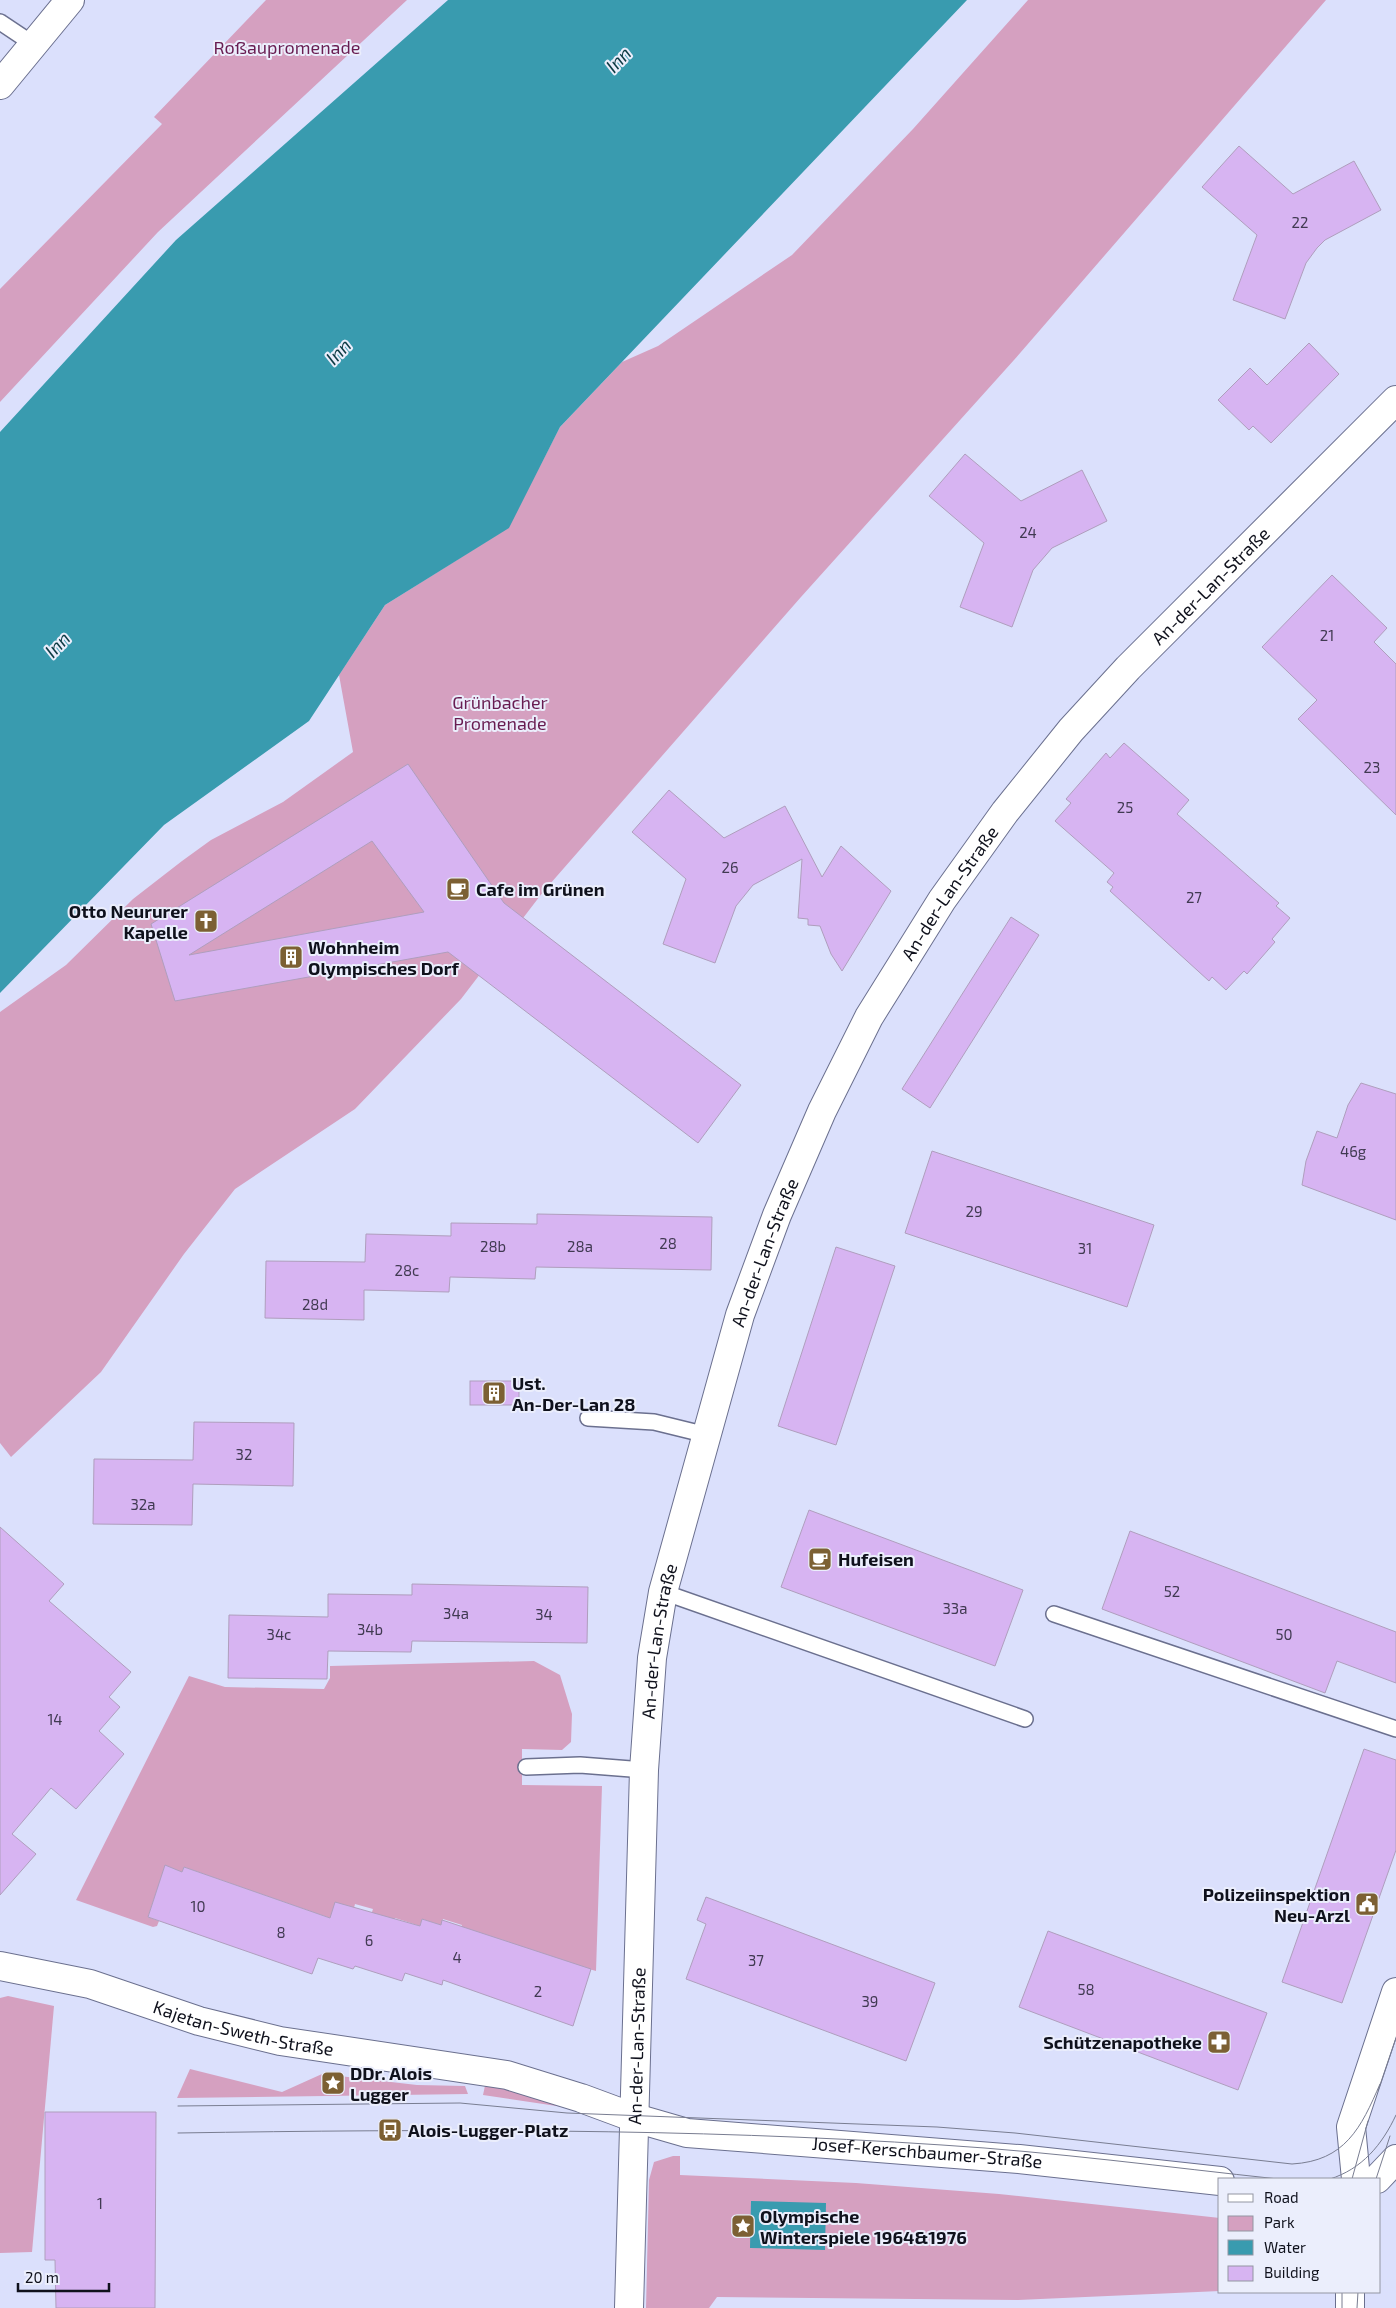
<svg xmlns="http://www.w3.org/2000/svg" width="1396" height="2308" viewBox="0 0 1396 2308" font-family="'Exo 2',sans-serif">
	<rect width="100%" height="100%" fill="#dbe0fc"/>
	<g fill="#d5a0c0">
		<polygon points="266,0 407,0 158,232 0,402 0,289 162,124 154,117"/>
		<polygon points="1028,0 1326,0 1014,360 801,597 543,892 461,999 355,1109 235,1189 184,1254 101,1372 11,1457 0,1443 0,1012 66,965 133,899 182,861 211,840 283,802 353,752 339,675 385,605 508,528 560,427 622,362 658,346 792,255 913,129"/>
		<polygon points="534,1661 560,1675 572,1714 571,1742 562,1750 522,1749 522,1785 602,1786 596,1971 460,1932 462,1925 443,1919 441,1925 422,1919 420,1926 395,1918 394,1922 371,1915 373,1909 355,1904 354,1908 330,1918 184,1867 182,1872 165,1866 148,1917 159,1921 157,1926 153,1927 76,1900 189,1676 225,1687 324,1689 330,1678 330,1666"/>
		<polygon points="8,1996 54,2006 32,2252 0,2253 0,1998"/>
		<polygon points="190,2069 282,2092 322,2074 417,2085 465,2086 468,2094 177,2098"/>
		<polygon points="486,2081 570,2108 483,2095"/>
		<polygon points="673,2156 680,2156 680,2175 856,2183 999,2194 1220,2218 1220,2291 1018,2300 717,2297 709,2308 646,2308 649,2180 654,2162"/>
	</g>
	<g fill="#399baf">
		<polygon points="448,0 967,0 560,427 509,528 385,605 309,721 164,825 0,993 0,432 176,240"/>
		<polygon points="751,2201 826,2203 825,2250 750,2248"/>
	</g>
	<g fill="#d7b4f2" stroke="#af9ebd" fill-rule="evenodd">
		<polygon points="1239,146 1293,194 1354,161 1381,210 1325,240 1317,248 1306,263 1285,319 1233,300 1257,235 1202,187"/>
		<polygon points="1309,343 1339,374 1271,443 1253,426 1249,430 1218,400 1250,368 1267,385"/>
		<polygon points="965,454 1021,501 1082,470 1107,521 1052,548 1033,570 1012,627 960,607 984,543 929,496"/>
		<polygon points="1332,575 1387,628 1374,642 1396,664 1396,815 1298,719 1317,700 1262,647"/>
		<polygon points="1124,743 1189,800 1177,814 1279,903 1276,906 1290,918 1272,939 1275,942 1247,974 1244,971 1226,990 1212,977 1209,981 1110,891 1113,887 1107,882 1114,873 1055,821 1071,803 1066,799 1106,753 1110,758"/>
		<path d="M 408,764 L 504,903 L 741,1085 L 698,1143 L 448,952 L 175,1001 L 151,924 ZM 372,841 L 424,912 L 189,955 Z"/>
		<polygon points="669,790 724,838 785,806 822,877 841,846 891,891 842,971 831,954 820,926 808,925 808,919 798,918 802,859 753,885 736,906 715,963 663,944 686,879 632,832"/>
		<polygon points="1011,917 1039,935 930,1108 902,1089"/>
		<polygon points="1361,1083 1396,1094 1396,1220 1302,1185 1306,1161 1317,1131 1337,1138 1348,1105"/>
		<polygon points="932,1151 1154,1225 1127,1307 905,1233"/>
		<polygon points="537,1214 712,1217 711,1270 536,1267 535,1279 450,1277 449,1292 364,1290 364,1320 265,1318 266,1261 365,1262 366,1234 451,1236 451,1223 537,1224"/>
		<polygon points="836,1247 895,1266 836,1445 778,1426"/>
		<rect x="470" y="1381" width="49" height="24"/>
		<polygon points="194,1422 294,1423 293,1486 193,1484 192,1525 93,1524 94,1459 193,1460"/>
		<polygon points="809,1510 1023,1590 995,1666 781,1587"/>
		<polygon points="0,1527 64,1584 49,1601 131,1672 109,1697 120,1707 99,1731 124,1754 76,1809 51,1788 12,1834 36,1854 0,1895"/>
		<polygon points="1130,1531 1396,1632 1396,1683 1337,1661 1325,1693 1102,1609"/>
		<polygon points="412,1584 588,1587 587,1643 412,1641 411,1652 328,1651 327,1679 228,1678 229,1615 328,1617 328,1594 412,1595"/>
		<polygon points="1364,1749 1396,1760 1396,1850 1342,2003 1282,1982"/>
		<polygon points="165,1865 182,1872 184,1867 330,1918 335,1902 420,1926 422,1919 441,1925 442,1920 591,1969 573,2026 443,1980 442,1985 405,1973 402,1981 355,1966 353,1969 318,1958 312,1974 148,1917"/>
		<polygon points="706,1897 935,1983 906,2061 686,1979 706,1924 697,1920"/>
		<polygon points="1048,1931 1267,2013 1238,2090 1019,2007"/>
		<polygon points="45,2112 156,2112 155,2308 56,2308 55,2260 45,2260"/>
	</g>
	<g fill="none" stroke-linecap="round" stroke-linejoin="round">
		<g stroke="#6b708f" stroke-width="18">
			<g id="lane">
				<polyline points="0,22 33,44"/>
				<polyline points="588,1418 654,1422 707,1435"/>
				<polyline points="663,1592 1025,1719"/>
				<polyline points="1054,1614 1396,1729"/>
				<polyline points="526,1767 580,1765 644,1770"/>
			</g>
		</g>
		<g stroke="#6b708f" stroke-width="30">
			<g id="street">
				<polyline points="0,85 70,0"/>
				<path id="s1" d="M 0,1966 L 90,1984 L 199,2021 L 280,2041 L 507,2075 L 581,2098 L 635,2118 L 687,2133 L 1019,2159 L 1220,2181"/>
				<path id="s2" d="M 629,2308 L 644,1770 L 652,1658 L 663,1592 L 740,1315 L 777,1215 L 822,1111 L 869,1017 L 942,900 L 1005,812 L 1071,730 L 1128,668 L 1396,400"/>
			</g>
		</g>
		<g stroke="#6b708f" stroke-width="30">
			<g id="secondary">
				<polyline points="1356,2179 1351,2127 1396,1992"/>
				<polyline points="1377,2179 1396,2159"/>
				<polyline points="1350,2308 1350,2292"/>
			</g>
		</g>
		<use href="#lane" stroke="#fff" stroke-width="15"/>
		<use href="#street" stroke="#fff" stroke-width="28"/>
		<use href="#secondary" stroke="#fff" stroke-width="28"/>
		<g stroke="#797d91" stroke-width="1">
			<polyline points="1378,2091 1396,2038"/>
			<path d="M 178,2106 L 460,2103 L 567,2113 L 937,2127 L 1015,2133 L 1292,2164 C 1345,2161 1361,2128 1380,2084"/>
			<path d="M 178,2133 C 433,2129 688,2128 942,2145 C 1054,2152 1166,2167 1278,2179"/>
			<path d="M 1330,2179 C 1362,2169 1382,2145 1396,2115"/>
			<polyline points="1352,2179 1368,2121"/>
			<polyline points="1376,2179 1390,2136"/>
			<polyline points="1342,2308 1342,2292"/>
			<polyline points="1357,2308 1358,2292"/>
		</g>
	</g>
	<defs>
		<g id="cafe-square" transform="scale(1.25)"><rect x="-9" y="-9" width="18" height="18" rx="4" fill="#7c6033" stroke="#ebeefc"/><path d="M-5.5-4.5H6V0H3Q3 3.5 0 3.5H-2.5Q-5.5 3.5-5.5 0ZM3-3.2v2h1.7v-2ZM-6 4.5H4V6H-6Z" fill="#fff"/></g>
		<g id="church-square" transform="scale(1.25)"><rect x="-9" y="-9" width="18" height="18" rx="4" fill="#7c6033" stroke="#ebeefc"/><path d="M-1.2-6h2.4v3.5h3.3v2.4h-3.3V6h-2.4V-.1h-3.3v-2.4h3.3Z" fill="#fff"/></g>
		<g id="building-square" transform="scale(1.25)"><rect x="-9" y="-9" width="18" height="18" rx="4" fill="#7c6033" stroke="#ebeefc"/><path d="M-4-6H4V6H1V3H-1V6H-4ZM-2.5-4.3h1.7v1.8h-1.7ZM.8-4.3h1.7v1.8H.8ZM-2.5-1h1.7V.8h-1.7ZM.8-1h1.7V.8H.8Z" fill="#fff"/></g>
		<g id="civic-square" transform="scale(1.25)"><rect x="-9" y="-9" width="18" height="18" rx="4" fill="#7c6033" stroke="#ebeefc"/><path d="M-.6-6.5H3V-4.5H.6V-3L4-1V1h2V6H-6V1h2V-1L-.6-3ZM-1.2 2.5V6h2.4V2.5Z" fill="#fff"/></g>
		<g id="pharmacy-square" transform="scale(1.25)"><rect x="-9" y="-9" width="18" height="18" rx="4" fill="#7c6033" stroke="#ebeefc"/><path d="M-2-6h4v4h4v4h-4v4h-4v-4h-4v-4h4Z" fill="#fff"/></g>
		<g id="sight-square" transform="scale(1.25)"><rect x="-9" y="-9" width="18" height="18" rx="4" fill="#7c6033" stroke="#ebeefc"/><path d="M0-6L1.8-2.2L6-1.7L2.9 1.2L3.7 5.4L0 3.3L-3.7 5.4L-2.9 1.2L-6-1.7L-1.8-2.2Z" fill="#fff"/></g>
		<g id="bus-square" transform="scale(1.25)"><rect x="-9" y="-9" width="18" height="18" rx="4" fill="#7c6033" stroke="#ebeefc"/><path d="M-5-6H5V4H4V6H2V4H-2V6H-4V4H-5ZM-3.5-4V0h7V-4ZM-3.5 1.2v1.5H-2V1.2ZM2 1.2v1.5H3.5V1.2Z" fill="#fff"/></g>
	</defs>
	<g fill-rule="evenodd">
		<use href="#cafe-square" x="458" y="889"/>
		<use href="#church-square" x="206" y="921"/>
		<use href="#building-square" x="291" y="957"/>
		<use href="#building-square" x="494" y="1393"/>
		<use href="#cafe-square" x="820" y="1559"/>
		<use href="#civic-square" x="1367" y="1904"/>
		<use href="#pharmacy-square" x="1219" y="2042"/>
		<use href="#sight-square" x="333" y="2083"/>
		<use href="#bus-square" x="390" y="2130"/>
		<use href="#sight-square" x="743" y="2226"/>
	</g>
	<g text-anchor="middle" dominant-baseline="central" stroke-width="4" stroke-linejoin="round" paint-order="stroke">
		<g font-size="15" fill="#413a52">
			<text x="1300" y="222">22</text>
			<text x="1028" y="532">24</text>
			<text x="1327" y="635">21</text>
			<text x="1372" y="767">23</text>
			<text x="1125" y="807">25</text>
			<text x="730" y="867">26</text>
			<text x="1194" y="897">27</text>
			<text x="1353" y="1151">46g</text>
			<text x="974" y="1211">29</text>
			<text x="668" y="1243">28</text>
			<text x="493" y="1246">28b</text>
			<text x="580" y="1246">28a</text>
			<text x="1085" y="1248">31</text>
			<text x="407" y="1270">28c</text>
			<text x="315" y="1304">28d</text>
			<text x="244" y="1454">32</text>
			<text x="143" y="1504">32a</text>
			<text x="1172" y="1591">52</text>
			<text x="955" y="1608">33a</text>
			<text x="456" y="1613">34a</text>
			<text x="544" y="1614">34</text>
			<text x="370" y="1629">34b</text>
			<text x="279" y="1634">34c</text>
			<text x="1284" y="1634">50</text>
			<text x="55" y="1719">14</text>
			<text x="198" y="1906">10</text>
			<text x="281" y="1932">8</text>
			<text x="369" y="1940">6</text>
			<text x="457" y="1957">4</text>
			<text x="756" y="1960">37</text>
			<text x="1086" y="1989">58</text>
			<text x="538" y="1991">2</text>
			<text x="870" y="2001">39</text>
			<text x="100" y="2203">1</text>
		</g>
		<g font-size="18" fill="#681c51" stroke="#ebeefc">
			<text x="287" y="47">Roßaupromenade</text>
			<text x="500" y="702">Grünbacher<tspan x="500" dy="21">Promenade</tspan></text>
		</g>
		<g font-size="18" fill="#0f111c" stroke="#ebeefc">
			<text stroke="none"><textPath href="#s2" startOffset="1882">An-der-Lan-Straße</textPath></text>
			<text stroke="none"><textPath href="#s2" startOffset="1478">An-der-Lan-Straße</textPath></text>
			<text stroke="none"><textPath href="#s2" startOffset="1072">An-der-Lan-Straße</textPath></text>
			<text stroke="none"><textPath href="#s2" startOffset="668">An-der-Lan-Straße</textPath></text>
			<text stroke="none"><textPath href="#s1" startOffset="252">Kajetan-Sweth-Straße</textPath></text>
			<text stroke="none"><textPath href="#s2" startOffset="262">An-der-Lan-Straße</textPath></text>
			<text stroke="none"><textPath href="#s1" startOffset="950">Josef-Kerschbaumer-Straße</textPath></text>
		</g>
		<g font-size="18" font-weight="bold" fill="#0f111c" stroke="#ebeefc" text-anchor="start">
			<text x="476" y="889">Cafe im Grünen</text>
			<text x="188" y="911" text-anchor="end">Otto Neururer<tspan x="188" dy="21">Kapelle</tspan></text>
			<text x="308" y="947">Wohnheim<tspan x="308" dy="21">Olympisches Dorf</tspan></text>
			<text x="512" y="1383">Ust.<tspan x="512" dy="21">An-Der-Lan 28</tspan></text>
			<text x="838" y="1559">Hufeisen</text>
			<text x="1350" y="1894" text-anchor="end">Polizeiinspektion<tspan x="1350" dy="21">Neu-Arzl</tspan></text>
			<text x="1202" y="2042" text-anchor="end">Schützenapotheke</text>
			<text x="350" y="2073">DDr. Alois<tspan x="350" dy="21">Lugger</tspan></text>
			<text x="408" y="2130">Alois-Lugger-Platz</text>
			<text x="760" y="2216">Olympische<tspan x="760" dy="21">Winterspiele 1964&amp;1976</tspan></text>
		</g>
		<g font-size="19" font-style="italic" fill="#0d3a43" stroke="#ebeefc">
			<text transform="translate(618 59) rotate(-46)">Inn</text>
			<text transform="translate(338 351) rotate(-46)">Inn</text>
			<text transform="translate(57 644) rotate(-46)">Inn</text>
		</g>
	</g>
	<rect x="1218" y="2178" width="162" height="115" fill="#ebeefc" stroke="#9396a2"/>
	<rect x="1228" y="2194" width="25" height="8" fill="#ffffff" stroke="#9396a2"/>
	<text x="1264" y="2203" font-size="15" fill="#0f111c">Road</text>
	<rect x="1228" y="2216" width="25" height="15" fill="#d5a0c0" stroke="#9396a2"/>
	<text x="1264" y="2228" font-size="15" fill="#0f111c">Park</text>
	<rect x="1228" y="2240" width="25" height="15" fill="#399baf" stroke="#9396a2"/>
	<text x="1264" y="2253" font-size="15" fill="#0f111c">Water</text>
	<rect x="1228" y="2266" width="25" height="15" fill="#d7b4f2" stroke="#9396a2"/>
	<text x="1264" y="2278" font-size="15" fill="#0f111c">Building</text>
	<path d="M18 2283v8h91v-8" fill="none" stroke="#0f111c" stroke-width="2.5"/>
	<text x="25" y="2283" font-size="15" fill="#0f111c" stroke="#ebeefc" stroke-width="4" paint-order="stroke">20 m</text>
</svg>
